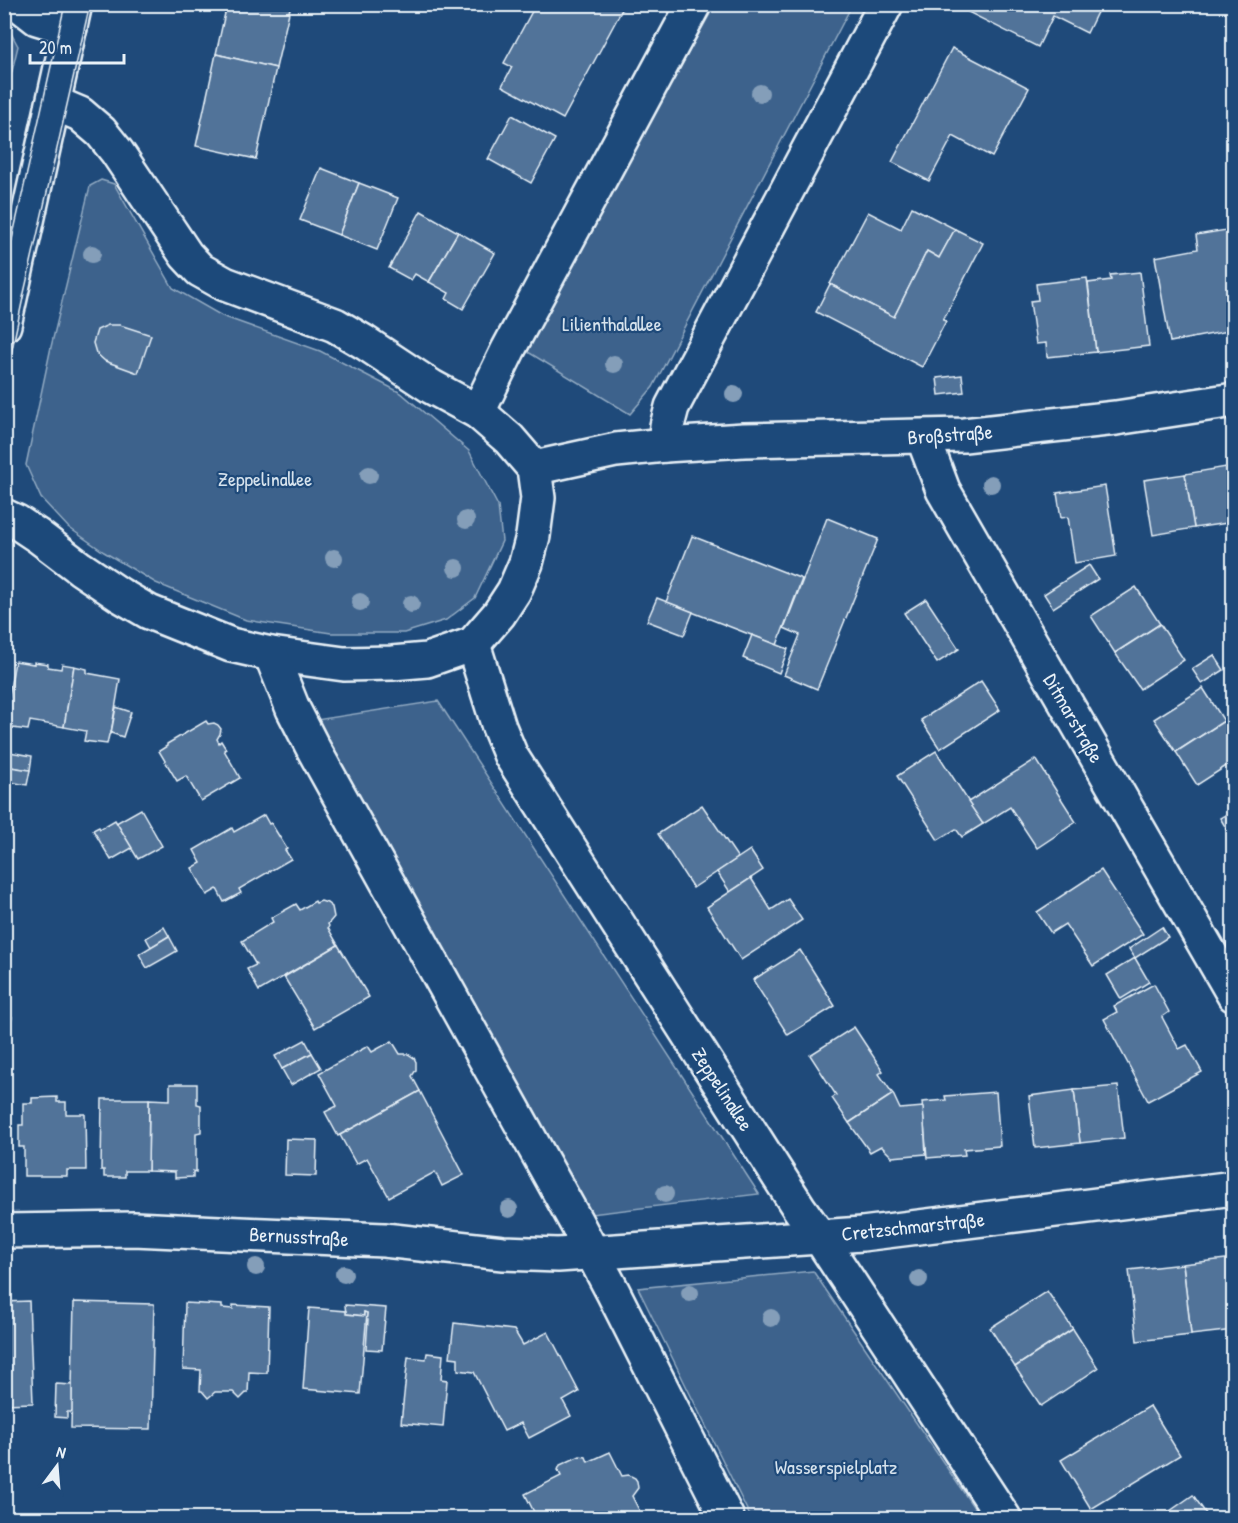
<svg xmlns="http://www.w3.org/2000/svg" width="1238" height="1523" viewBox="0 0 1238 1523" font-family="'Patrick Hand',sans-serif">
	<rect width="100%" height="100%" fill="#1f4a7a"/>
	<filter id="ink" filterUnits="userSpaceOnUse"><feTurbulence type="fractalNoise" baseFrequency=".0167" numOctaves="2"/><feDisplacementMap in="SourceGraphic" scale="12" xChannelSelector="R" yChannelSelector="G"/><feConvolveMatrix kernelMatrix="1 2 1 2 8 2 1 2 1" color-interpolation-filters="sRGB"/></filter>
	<g filter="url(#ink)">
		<g fill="#3c628c" stroke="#92aac2" stroke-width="1.5">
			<polygon points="715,5 852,5 653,387 630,414 523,349"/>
			<polygon points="5,22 18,46 5,100"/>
			<polygon points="101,180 114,184 173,288 222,316 320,351 401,393 469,451 498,506 502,541 475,598 446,620 404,633 331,633 246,620 156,583 104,552 68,527 41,498 26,465 51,347 90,186"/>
			<polygon points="438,701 759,1194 591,1214 316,720"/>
			<polygon points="813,1271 981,1518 751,1518 638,1288"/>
		</g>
		<g fill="#517399" stroke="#e8f1f8" stroke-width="1.5">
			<polygon points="227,4 291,4 276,68 216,54"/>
			<polygon points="536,4 625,4 563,119 502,86 512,67 504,63"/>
			<polygon points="972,4 1101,4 1087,33 1053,16 1038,47 968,12"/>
			<polygon points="952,48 1029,88 992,157 953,136 929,181 892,162"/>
			<polygon points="216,54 276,68 256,159 196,146"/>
			<polygon points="512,115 555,139 531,183 488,159"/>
			<polygon points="321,168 359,183 339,235 300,220"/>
			<polygon points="359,183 398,198 377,250 339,235"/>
			<polygon points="912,207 955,229 939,258 927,251 894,317 830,284 868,212 901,229"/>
			<polygon points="421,211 458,232 429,282 415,274 411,280 389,268"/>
			<polygon points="955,229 983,243 943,320 946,321 922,367 816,312 830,284 894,317 927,251 939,258"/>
			<polygon points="1232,229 1234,239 1234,330 1170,342 1155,257 1198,249 1196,235"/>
			<polygon points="458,232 495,253 463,309 446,299 449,293 429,282"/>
			<polygon points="1140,272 1149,346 1096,352 1088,283 1111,280 1110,275"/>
			<polygon points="1087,278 1096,352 1047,357 1046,343 1036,344 1030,301 1038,300 1036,284"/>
			<polygon points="108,325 120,325 151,335 138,373 105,361 96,353 93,343 97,330"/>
			<polygon points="962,375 964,392 939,395 937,378"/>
			<polygon points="1226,467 1234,512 1234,522 1194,528 1185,474"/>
			<polygon points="1185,474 1194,528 1153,535 1144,480"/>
			<polygon points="1105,486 1116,556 1075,563 1068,517 1061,518 1057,493"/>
			<polygon points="827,518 878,539 817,689 784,675 800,635 784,628"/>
			<polygon points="692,536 802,579 777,645 666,602"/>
			<polygon points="1089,565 1098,579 1053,608 1044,594"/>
			<polygon points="1136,587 1160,624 1115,653 1091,616"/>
			<polygon points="657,598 693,612 684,635 647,621"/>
			<polygon points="926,599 959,649 937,663 904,613"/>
			<polygon points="1160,624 1184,660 1140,689 1115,653"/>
			<polygon points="752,635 788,649 779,673 743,658"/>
			<polygon points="1214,655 1224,670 1202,684 1192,669"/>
			<polygon points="15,661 34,664 34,662 48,664 48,667 61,669 62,664 74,666 64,727 30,721 28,730 5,727 7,717 5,717"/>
			<polygon points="74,666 87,669 87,673 120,679 111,733 109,735 107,744 84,741 86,731 64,727"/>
			<polygon points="981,681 1000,710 940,749 921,720"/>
			<polygon points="1203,688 1224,721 1176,752 1154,719"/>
			<polygon points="116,707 131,712 123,737 111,733"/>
			<polygon points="206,721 208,724 214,723 218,725 221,729 220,734 217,739 219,743 221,741 226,749 224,750 240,778 201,801 186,776 177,781 159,751 167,746 167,744"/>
			<polygon points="1224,721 1234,736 1234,761 1197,785 1176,752"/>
			<polygon points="4,751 32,756 30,770 4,766"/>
			<polygon points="936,751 983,824 962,837 956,829 938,840 897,776"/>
			<polygon points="1036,759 1076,822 1037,848 1010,807 983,824 968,802"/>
			<polygon points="4,766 30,770 27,785 4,781"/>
			<polygon points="702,805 738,858 693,888 658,834"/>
			<polygon points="141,809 162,846 138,859 116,823"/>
			<polygon points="1234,810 1234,841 1220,818"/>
			<polygon points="264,815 269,824 271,823 287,849 285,850 291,859 239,889 241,893 224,902 217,889 207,895 192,868 201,863 194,850 232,828 234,832"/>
			<polygon points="115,820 132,848 111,860 93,830 99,827 100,829"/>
			<polygon points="750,850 763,870 730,892 717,872"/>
			<polygon points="1101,870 1143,934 1093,966 1065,924 1051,933 1037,912"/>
			<polygon points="751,878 771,910 788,899 802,920 741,960 707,907"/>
			<polygon points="315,901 316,903 321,901 327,903 332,907 334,917 328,924 329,926 328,928 338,945 259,991 247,969 256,965 242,941 273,922 271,918 296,904 300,910"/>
			<polygon points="164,927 169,936 151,947 146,938"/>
			<polygon points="1162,927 1168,937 1135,958 1129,949"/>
			<polygon points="169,936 177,951 147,968 139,954"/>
			<polygon points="338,945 369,997 315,1028 284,977"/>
			<polygon points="800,950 835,1006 788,1035 753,980"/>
			<polygon points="1135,958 1149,982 1121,999 1107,975"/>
			<polygon points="1154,984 1169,1012 1162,1017 1179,1049 1187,1045 1202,1072 1148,1101 1104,1019 1117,1012 1114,1006"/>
			<polygon points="4,1016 12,1017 8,1038 6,1037 4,1045"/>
			<polygon points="854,1027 883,1071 879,1074 893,1094 849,1123 832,1098 836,1095 810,1055"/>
			<polygon points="305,1040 312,1053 282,1069 275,1056"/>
			<polygon points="392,1041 400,1054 408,1054 414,1058 416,1062 416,1070 412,1076 420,1091 338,1136 325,1112 337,1106 319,1073 368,1046 372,1052"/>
			<polygon points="312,1053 321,1068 291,1085 282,1069"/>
			<polygon points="170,1084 197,1084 197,1104 201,1105 201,1132 196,1133 196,1172 193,1171 193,1177 175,1178 175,1172 148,1171 149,1099 170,1100"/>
			<polygon points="1118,1086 1124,1138 1080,1143 1074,1090"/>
			<polygon points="1074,1090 1080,1143 1035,1148 1029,1096"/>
			<polygon points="420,1091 464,1175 442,1186 435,1172 389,1197 367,1158 356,1164 340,1135"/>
			<polygon points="996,1092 1000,1146 964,1149 965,1155 927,1158 922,1102 946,1100 945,1096"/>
			<polygon points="893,1094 900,1109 923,1107 926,1154 892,1157 881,1146 870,1152 849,1123"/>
			<polygon points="57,1097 57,1102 66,1102 66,1114 85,1114 86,1170 67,1170 67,1176 24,1176 24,1147 19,1147 19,1125 23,1125 23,1103 32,1103 32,1098"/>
			<polygon points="102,1099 149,1099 148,1171 125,1171 125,1177 104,1177 104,1170 101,1170"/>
			<polygon points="286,1139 317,1140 316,1176 285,1175"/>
			<polygon points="1234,1258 1234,1330 1191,1335 1183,1264"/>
			<polygon points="1183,1264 1191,1335 1137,1341 1129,1270"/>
			<polygon points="1047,1291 1073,1329 1015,1367 990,1328"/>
			<polygon points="29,1301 33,1403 4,1404 4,1302"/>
			<polygon points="74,1302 154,1304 151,1429 71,1428"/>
			<polygon points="185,1303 222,1305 222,1308 233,1309 233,1305 269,1307 267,1373 249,1372 248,1393 246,1393 240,1399 233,1392 215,1392 208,1398 202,1391 200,1391 201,1370 183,1369"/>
			<polygon points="345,1305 386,1308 382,1350 366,1349 368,1320 366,1320 367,1313 364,1312 364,1316 346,1314"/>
			<polygon points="309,1308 346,1311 346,1314 364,1316 364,1312 367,1313 360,1394 303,1389"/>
			<polygon points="454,1323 514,1330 523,1345 548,1332 579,1392 563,1401 571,1416 529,1438 521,1423 504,1431 474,1372 458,1370 458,1358 450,1357"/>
			<polygon points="1073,1329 1098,1368 1041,1406 1015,1367"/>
			<polygon points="427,1353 443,1355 441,1379 447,1380 443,1427 401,1423 408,1357 426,1359"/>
			<polygon points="56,1384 72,1385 72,1412 67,1412 67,1418 55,1417"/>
			<polygon points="1150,1406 1180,1455 1091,1509 1061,1460"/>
			<polygon points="610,1452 622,1476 629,1475 635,1478 637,1481 638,1488 632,1496 643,1518 537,1518 525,1494 561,1476 558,1470 560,1465 580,1456 586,1457 588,1462"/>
			<polygon points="1193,1495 1209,1518 1160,1518"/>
		</g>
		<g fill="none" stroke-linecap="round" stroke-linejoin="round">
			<g stroke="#e8f1f8" stroke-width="38">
				<g id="street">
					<polyline points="19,4 37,18 70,28"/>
					<polyline points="478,412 508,350 694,4"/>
					<polyline points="923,437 943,490 1234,995"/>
					<polyline points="665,445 667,426 672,407 886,4"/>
					<polyline points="534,468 616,450 665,445 744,440 964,435 1116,418 1234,400"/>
					<polyline points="4,516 17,522 38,536 80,568 120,595 149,612 231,645 271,654 344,664 392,663 427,660 473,644 499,614 514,591 526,563 533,536 538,498 534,468 509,439 478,412 432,387 364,342 335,325 225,284 200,270 186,255 117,152 101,132 80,114 54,103"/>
					<polyline points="473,644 499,727 511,756 799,1208 819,1236 1004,1518"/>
					<polyline points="271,654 293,709 314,750 576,1222 613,1292 727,1518"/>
					<polyline points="4,1231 134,1229 265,1235 384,1240 503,1253 558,1255 862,1234 1234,1188"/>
				</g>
			</g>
			<g stroke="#e8f1f8" stroke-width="38">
				<polyline id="secondary" points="4,325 75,4"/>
			</g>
			<use href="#street" stroke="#1f4a7a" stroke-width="33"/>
			<use href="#secondary" stroke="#1f4a7a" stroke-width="33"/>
			<g stroke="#e8f1f8" stroke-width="1.5">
				<polyline points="4,275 65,4"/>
				<polyline points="4,387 24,293 90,4"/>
			</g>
		</g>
		<g fill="#849eb9">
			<circle cx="760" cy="93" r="9"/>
			<circle cx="92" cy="254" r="9"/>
			<circle cx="614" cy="364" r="9"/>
			<circle cx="734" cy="394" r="9"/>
			<circle cx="369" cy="475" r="9"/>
			<circle cx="991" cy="484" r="9"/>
			<circle cx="466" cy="520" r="9"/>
			<circle cx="334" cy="558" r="9"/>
			<circle cx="456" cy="568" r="9"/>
			<circle cx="360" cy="602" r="9"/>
			<circle cx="411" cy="604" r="9"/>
			<circle cx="665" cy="1194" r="9"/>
			<circle cx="509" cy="1209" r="9"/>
			<circle cx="256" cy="1267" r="9"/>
			<circle cx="344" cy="1274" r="9"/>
			<circle cx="919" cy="1279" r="9"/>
			<circle cx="690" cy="1293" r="9"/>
			<circle cx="771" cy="1318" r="9"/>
		</g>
	</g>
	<g text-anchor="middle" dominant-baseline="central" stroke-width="4.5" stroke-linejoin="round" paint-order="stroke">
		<g font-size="20" fill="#d7e3ed" stroke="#1f4a7a">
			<text x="612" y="323">Lilienthalallee</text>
			<text x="265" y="478">Zeppelinallee</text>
			<text x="836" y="1466">Wasserspielplatz</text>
		</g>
		<g font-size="20" fill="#e8f1f8" stroke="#1f4a7a">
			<text transform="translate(950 434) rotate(-4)">Broßstraße</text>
			<text transform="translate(1074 718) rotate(60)">Ditmarstraße</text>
			<text transform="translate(723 1089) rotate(57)">Zeppelinallee</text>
			<text transform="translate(913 1226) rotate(-6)">Cretzschmarstraße</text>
			<text transform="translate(299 1236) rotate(3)">Bernusstraße</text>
		</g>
	</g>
	<rect width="1238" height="1523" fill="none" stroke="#1f4a7a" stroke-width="24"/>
	<rect x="12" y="12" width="1214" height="1499" fill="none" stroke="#e8f1f8" stroke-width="2" filter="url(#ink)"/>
	<g transform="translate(57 1466) rotate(16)" stroke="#1f4a7a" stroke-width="4.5" paint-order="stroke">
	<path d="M0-4.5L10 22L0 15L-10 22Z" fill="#e8f1f8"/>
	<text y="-9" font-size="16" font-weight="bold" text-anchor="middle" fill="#e8f1f8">N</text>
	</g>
	<path d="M30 54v9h94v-9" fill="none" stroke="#e8f1f8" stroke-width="3"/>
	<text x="39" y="54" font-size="18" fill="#e8f1f8" stroke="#1f4a7a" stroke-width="4.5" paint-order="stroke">20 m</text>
</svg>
